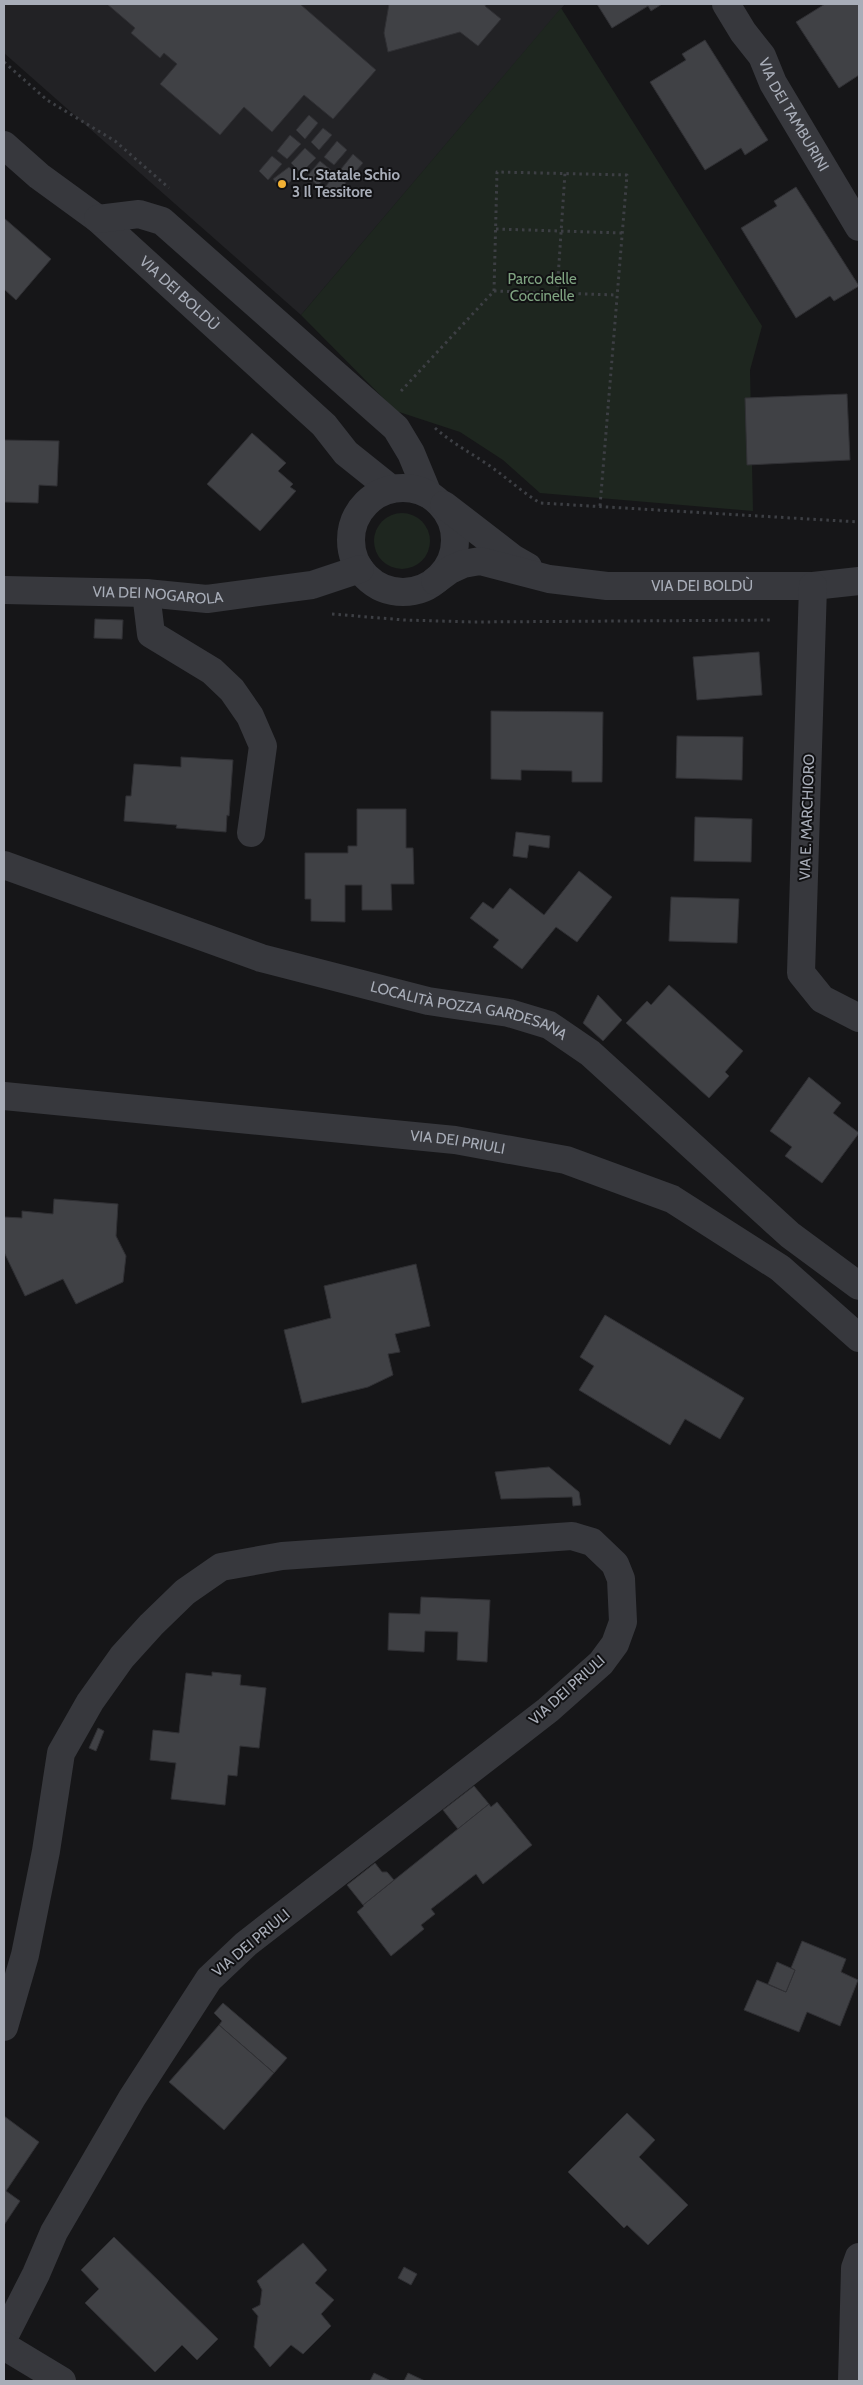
<svg xmlns="http://www.w3.org/2000/svg" width="863" height="2385" viewBox="0 0 863 2385" font-family="Cabin,sans-serif">
	<rect width="100%" height="100%" fill="#161618"/>
	<polygon fill="#222225" points="4,4 565,4 301,315 4,53"/>
	<g fill="#1e261f">
		<polygon points="561,8 762,326 750,370 753,511 540,493 503,460 460,432 396,411 301,315"/>
		<circle cx="402" cy="541" r="28"/>
	</g>
	<g fill="#404145" stroke="#303034">
		<polygon points="107,4 300,4 376,70 333,119 304,95 272,132 244,107 220,135 160,84 177,64 164,53 160,58 131,33 135,28"/>
		<polygon points="389,4 486,4 485,6 501,19 478,46 460,32 388,52 384,33"/>
		<polygon points="597,4 662,4 651,11 648,6 612,28"/>
		<polygon points="825,4 859,4 859,75 839,88 796,22"/>
		<polygon points="705,40 768,140 745,155 741,148 705,170 650,82 686,60 682,54"/>
		<polygon points="309,115 318,123 305,139 296,130"/>
		<polygon points="323,128 332,135 319,150 311,142"/>
		<polygon points="290,135 301,144 287,159 277,151"/>
		<polygon points="337,141 347,150 334,165 324,157"/>
		<polygon points="305,148 316,158 301,173 291,163"/>
		<polygon points="353,154 363,163 351,177 341,169"/>
		<polygon points="272,156 282,164 268,180 259,171"/>
		<polygon points="320,161 331,170 318,186 307,176"/>
		<polygon points="289,167 297,176 281,189 273,179"/>
		<polygon points="335,174 346,183 334,199 323,190"/>
		<polygon points="796,187 859,286 834,301 830,296 796,318 741,228 777,206 774,201"/>
		<polygon points="4,218 51,259 16,300 4,289"/>
		<polygon points="847,394 850,460 747,465 745,398"/>
		<polygon points="252,433 286,463 278,471 293,484 290,487 296,491 260,531 207,484"/>
		<polygon points="4,440 59,441 57,486 39,485 38,503 5,502"/>
		<polygon points="95,619 123,620 122,639 94,638"/>
		<polygon points="759,652 762,695 697,700 693,657"/>
		<polygon points="491,711 603,712 602,782 572,782 572,771 521,770 521,780 491,779"/>
		<polygon points="677,736 743,737 742,780 676,778"/>
		<polygon points="181,757 233,760 229,816 227,815 226,832 176,828 177,825 124,821 126,796 131,796 134,764 181,767"/>
		<polygon points="357,809 406,809 406,848 413,848 414,884 391,884 392,910 362,910 362,885 345,885 345,922 311,921 311,899 305,899 305,853 348,853 348,846 357,846"/>
		<polygon points="695,817 752,819 751,862 694,861"/>
		<polygon points="516,832 550,836 549,848 529,845 527,858 513,856"/>
		<polygon points="579,871 612,897 577,942 556,927 522,969 493,947 499,940 470,918 483,902 493,909 510,888 544,915"/>
		<polygon points="671,897 739,899 737,943 669,941"/>
		<polygon points="669,985 743,1051 725,1072 729,1076 709,1098 626,1023 647,1001 651,1005"/>
		<polygon points="598,995 622,1020 603,1041 583,1023"/>
		<polygon points="809,1077 841,1103 833,1113 859,1133 822,1183 785,1156 792,1147 770,1131"/>
		<polygon points="54,1199 118,1204 116,1236 126,1256 123,1282 76,1304 63,1279 25,1296 4,1252 4,1217 22,1218 22,1211 53,1214"/>
		<polygon points="416,1264 430,1326 395,1334 400,1352 388,1354 393,1375 368,1387 302,1403 284,1330 331,1318 324,1286"/>
		<polygon points="605,1315 744,1398 720,1439 685,1419 670,1445 579,1390 594,1366 580,1357"/>
		<polygon points="549,1467 579,1492 581,1505 573,1506 572,1497 501,1499 495,1472"/>
		<polygon points="421,1597 490,1600 487,1662 457,1660 458,1632 425,1631 424,1652 388,1650 389,1613 420,1614"/>
		<polygon points="212,1672 241,1675 240,1685 266,1688 259,1748 240,1746 237,1776 228,1775 225,1805 171,1799 176,1763 150,1760 153,1730 179,1733 186,1673 212,1676"/>
		<polygon points="98,1728 104,1731 96,1751 89,1748"/>
		<polygon points="474,1786 489,1804 458,1829 443,1810"/>
		<polygon points="497,1802 532,1845 483,1884 476,1874 431,1909 435,1914 421,1925 424,1929 391,1956 357,1912 364,1906 363,1905 489,1804 491,1807"/>
		<polygon points="375,1863 382,1872 387,1872 394,1880 363,1905 347,1885"/>
		<polygon points="802,1941 846,1959 841,1972 858,1980 840,2026 807,2012 799,2032 744,2010 757,1980 786,1992 795,1970 791,1968"/>
		<polygon points="777,1962 795,1970 786,1992 768,1984"/>
		<polygon points="223,2003 287,2058 274,2073 219,2025 222,2021 214,2013"/>
		<polygon points="219,2025 274,2073 224,2130 169,2082"/>
		<polygon points="627,2113 655,2140 639,2157 688,2205 648,2245 627,2225 624,2228 568,2172"/>
		<polygon points="4,2116 39,2142 6,2191 20,2201 4,2225"/>
		<polygon points="114,2237 218,2339 197,2360 182,2345 155,2372 85,2303 99,2289 81,2270"/>
		<polygon points="303,2243 327,2270 315,2283 334,2300 321,2314 331,2326 303,2354 291,2345 270,2367 254,2347 258,2316 252,2309 260,2305 262,2290 257,2281"/>
		<polygon points="404,2267 417,2274 411,2285 398,2278"/>
		<polygon points="374,2373 391,2381 370,2381"/>
		<polygon points="408,2373 425,2381 404,2381"/>
	</g>
	<g fill="none" stroke-linecap="round" stroke-linejoin="round">
		<g stroke="#3d3f44" stroke-width="3" stroke-dasharray="2.5 4" stroke-linecap="butt">
			<polyline points="4,62 47,100 115,141 169,188"/>
			<polyline points="496,229 622,233"/>
			<polyline points="494,291 617,295"/>
			<polyline points="557,293 565,173"/>
			<polyline points="401,391 494,291 497,172 627,175 600,506"/>
			<path d="M 435,428 C 452,443 471,453 490,466 C 507,478 522,492 540,503 L 859,522"/>
			<polyline points="332,614 404,620 473,622 773,620"/>
		</g>
		<g stroke="#37383d" stroke-width="28">
			<path id="s1" d="M 726,4 L 743,32 L 762,56 L 773,83 L 859,227"/>
			<path id="s2" d="M 4,145 L 39,176 L 98,219 L 324,425 L 346,453 L 391,489"/>
			<polyline points="98,219 139,214 162,221 396,428 411,453 428,494"/>
			<circle cx="403" cy="540" r="52"/>
			<polyline points="444,505 514,559 528,567"/>
			<path id="s3" d="M 435,581 L 450,570 L 463,564 L 480,561 L 549,579 L 607,586 L 813,586 L 859,581"/>
			<polyline points="813,586 801,973 822,999 859,1018"/>
			<path id="s4" d="M 4,590 L 146,593 L 207,599 L 312,585 L 360,569"/>
			<polyline points="146,593 151,634 212,671 232,690 250,716 263,746 251,833"/>
			<path id="s5" d="M 4,865 L 261,958 L 428,1001 L 509,1013 L 549,1025 L 590,1053 L 790,1235 L 859,1286"/>
			<path id="s6" d="M 4,1096 L 455,1140 L 566,1160 L 672,1199 L 780,1268 L 859,1338"/>
			<polyline points="4,2027 25,1955 46,1851 61,1753 90,1702 122,1657 151,1625 185,1592 221,1567 282,1556 572,1536 592,1542 615,1564 621,1579 623,1622 615,1644 601,1663 548,1710 246,1944 209,1979 132,2098 54,2232 36,2274 4,2337"/>
			<polyline points="4,2346 62,2381"/>
			<polyline points="852,2381 855,2268 859,2257"/>
		</g>
	</g>
	<circle fill="#f2b134" stroke="#111113" stroke-width="2" cx="282" cy="184" r="5"/>
	<g text-anchor="middle" dominant-baseline="central" stroke-width="4" stroke-linejoin="round" paint-order="stroke">
		<g font-size="15" fill="#a8adb8" stroke="#111113">
			<text stroke="none"><textPath href="#s1" startOffset="130">VIA DEI TAMBURINI</textPath></text>
			<text stroke="none"><textPath href="#s2" startOffset="230">VIA DEI BOLDÙ</textPath></text>
			<text stroke="none"><textPath href="#s3" startOffset="275">VIA DEI BOLDÙ</textPath></text>
			<text stroke="none"><textPath href="#s4" startOffset="154">VIA DEI NOGAROLA</textPath></text>
			<text transform="translate(807 817) rotate(-88)">VIA E. MARCHIORO</text>
			<text stroke="none"><textPath href="#s5" startOffset="488">LOCALITÀ POZZA GARDESANA</textPath></text>
			<text stroke="none"><textPath href="#s6" startOffset="456">VIA DEI PRIULI</textPath></text>
			<text transform="translate(567 1690) rotate(-42)">VIA DEI PRIULI</text>
			<text transform="translate(251 1943) rotate(-40)">VIA DEI PRIULI</text>
		</g>
		<g font-size="15" font-weight="bold" fill="#a8adb8" stroke="#111113" text-anchor="start">
			<text x="292" y="175">I.C. Statale Schio<tspan x="292" dy="17">3 Il Tessitore</tspan></text>
		</g>
		<g font-size="15" fill="#7fa381" stroke="#111113">
			<text x="542" y="279">Parco delle<tspan x="542" dy="17">Coccinelle</tspan></text>
		</g>
	</g>
	<rect width="863" height="2385" fill="none" stroke="#a8adb8" stroke-width="10"/>
</svg>
